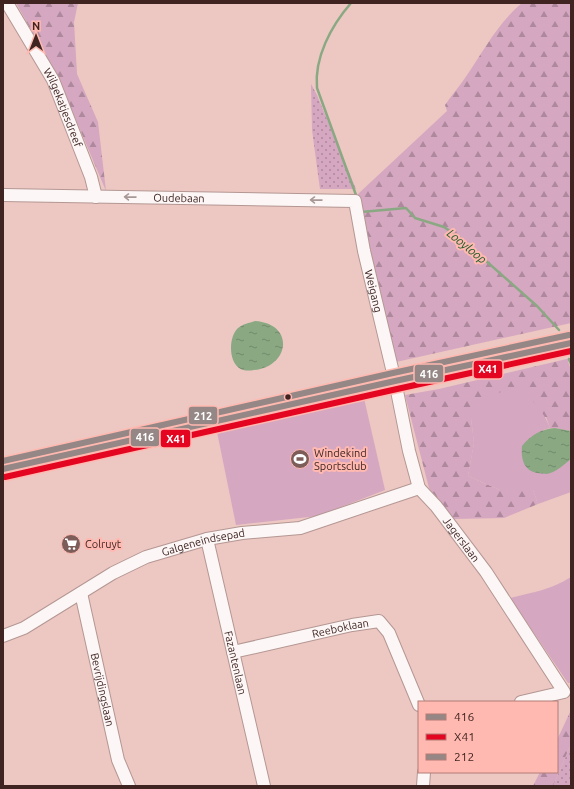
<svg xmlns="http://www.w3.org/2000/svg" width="574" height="789" viewBox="0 0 574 789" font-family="Ubuntu,sans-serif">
	<defs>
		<pattern id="grass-dots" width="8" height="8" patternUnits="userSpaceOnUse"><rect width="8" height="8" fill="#d5a7c0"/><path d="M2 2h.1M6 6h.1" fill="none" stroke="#ae889c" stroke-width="1.8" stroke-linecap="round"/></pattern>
		<pattern id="forest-firs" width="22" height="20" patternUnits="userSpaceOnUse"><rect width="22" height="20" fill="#d5a7c0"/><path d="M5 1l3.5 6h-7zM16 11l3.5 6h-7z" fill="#ae889c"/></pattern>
		<pattern id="water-ripples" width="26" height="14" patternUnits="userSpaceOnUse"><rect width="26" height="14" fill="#8aa983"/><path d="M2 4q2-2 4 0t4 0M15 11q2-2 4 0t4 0" fill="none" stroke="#72896b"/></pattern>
	</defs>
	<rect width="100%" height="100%" fill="#edc7c2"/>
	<g fill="url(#grass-dots)">
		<polygon points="311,84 317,95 356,189 320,189 312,130"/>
		<polygon points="571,744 571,786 553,786"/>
	</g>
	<g fill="url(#forest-firs)">
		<polygon points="16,3 78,3 74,22 77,74 98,122 106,191 59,80"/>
		<path d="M 522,3 L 571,3 L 571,323 L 396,362 L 373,267 L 358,194 L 447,111 L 445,105 C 451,96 459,87 465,78 C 483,52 497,24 522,3 Z"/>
		<polygon points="571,358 571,361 568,362 571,369 571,431 555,428 550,428 546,417 471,418 474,443 468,476 500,490 533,490 538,504 504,518 453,519 429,488 405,395 439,389"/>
		<polygon points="571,710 571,744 553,786 533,786 540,772 557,772 557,740"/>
	</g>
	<g fill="#d5a7c0">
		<path d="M 519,387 C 532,400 544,411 550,428 L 543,430 L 558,469 L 571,459 L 571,492 L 538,504 L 533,490 L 500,490 L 468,476 L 474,443 L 471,418 L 484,397 Z"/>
		<polygon points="363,394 385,490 318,516 236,525 216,427"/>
		<path d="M 571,577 L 571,683 L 568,683 L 510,598 C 534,592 550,590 571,577 Z"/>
	</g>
	<g fill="url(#water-ripples)">
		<path d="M 255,321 C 296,324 289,367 254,370 C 249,371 243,371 239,368 C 228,360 229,336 238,328 C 243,324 249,323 255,321 Z"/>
		<path d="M 555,428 L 571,431 L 571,459 C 564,465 556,472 547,474 C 544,474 540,473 537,473 C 523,470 521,458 522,446 C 531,435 541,429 555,428 Z"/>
	</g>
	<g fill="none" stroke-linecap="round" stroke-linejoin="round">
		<g stroke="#8aa983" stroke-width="2.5">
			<path d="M 351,3 C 331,26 314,58 317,88 L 356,195"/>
			<polyline points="361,212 406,208 415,218 444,227 460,238 537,306 559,330"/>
			<polyline points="569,359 571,364"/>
		</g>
		<g stroke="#b49793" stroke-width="14">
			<g id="minor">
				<path id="s1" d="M 7,3 L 53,80 L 91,177 L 96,197"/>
				<path id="s2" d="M 3,195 L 355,201 L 364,251 L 395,381 L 409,451 L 419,488 L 436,506 L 486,572 L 564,692 L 521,702"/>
				<path id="s3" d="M 207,539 L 264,786"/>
				<path id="s4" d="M 81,593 L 118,760 L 129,786"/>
				<path id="s5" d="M 3,636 L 24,628 L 113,573 L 146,557 L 207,539 L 242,533 L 300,528 L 419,488"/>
				<path id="s6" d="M 233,652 L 352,625 L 379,621 L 389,633 L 419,705"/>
				<polyline points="423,786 424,772"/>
			</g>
		</g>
		<g stroke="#b49793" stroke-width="16">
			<polyline id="major" points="3,469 395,381 571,343"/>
		</g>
		<use href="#minor" stroke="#fcf7f6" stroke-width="12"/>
		<use href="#major" stroke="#fcf7f6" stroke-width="15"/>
		<g stroke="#ffb9b0" stroke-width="9">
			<polyline id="bus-1" points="3,469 395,381 571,343"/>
		</g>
		<g stroke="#ffb9b0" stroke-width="9">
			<polyline id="bus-2" points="5,477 397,389 571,351"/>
		</g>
		<g stroke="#ffb9b0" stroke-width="9">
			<polyline id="bus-3" points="3,461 393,373 569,335"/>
		</g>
		<use href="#bus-1" stroke="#958785" stroke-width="6"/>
		<use href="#bus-2" stroke="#e40521" stroke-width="6"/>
		<use href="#bus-3" stroke="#958785" stroke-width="6"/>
	</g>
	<defs><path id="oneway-shaft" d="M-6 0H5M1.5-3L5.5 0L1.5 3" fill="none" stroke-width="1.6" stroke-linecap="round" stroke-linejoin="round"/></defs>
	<g stroke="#a79896">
		<use href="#oneway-shaft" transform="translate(130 197) rotate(-179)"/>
		<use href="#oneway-shaft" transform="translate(316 200) rotate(-179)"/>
	</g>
	<defs>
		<g id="stadium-disc" transform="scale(1)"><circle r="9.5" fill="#7c5d59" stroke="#ffb9b0"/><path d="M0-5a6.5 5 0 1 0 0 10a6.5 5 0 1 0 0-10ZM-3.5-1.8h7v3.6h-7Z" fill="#fff"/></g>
		<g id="supermarket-disc" transform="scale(1)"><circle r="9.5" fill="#7c5d59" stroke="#ffb9b0"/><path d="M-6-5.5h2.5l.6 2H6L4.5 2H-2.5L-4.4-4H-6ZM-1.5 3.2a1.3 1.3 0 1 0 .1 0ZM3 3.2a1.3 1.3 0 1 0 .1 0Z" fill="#fff"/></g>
	</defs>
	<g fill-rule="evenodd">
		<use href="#stadium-disc" x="300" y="459"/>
		<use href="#supermarket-disc" x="71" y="544"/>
	</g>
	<circle fill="#3f2421" stroke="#ffb9b0" stroke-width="1.5" cx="288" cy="397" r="3.5"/>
	<g text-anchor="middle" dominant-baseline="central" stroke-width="4" stroke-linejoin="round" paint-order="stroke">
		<g font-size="11" fill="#3f2421" stroke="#ffb9b0">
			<text stroke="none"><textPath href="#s1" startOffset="119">Wilgekatjesdreef</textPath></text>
			<text stroke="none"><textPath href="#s2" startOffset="176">Oudebaan</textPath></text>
			<text stroke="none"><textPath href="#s2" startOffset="444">Weigang</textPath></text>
			<text stroke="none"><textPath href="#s2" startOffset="713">Jagerslaan</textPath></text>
			<text stroke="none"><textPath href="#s5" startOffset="223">Galgeneindsepad</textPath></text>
			<text stroke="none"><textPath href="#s6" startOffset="110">Reeboklaan</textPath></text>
			<text stroke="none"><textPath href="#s3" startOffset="127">Fazantenlaan</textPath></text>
			<text stroke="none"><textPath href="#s4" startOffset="99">Bevrijdingslaan</textPath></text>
		</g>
		<g font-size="11" fill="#3f2421" stroke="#ffb9b0" text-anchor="start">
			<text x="314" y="453">Windekind<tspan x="314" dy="13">Sportsclub</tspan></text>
			<text x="85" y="544">Colruyt</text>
		</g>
		<g font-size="12" font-style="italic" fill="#1a5b29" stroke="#ffb9b0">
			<text transform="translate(467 246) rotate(39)">Looyloop</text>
		</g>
	</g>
	<g stroke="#ffb9b0" stroke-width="1.5">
		<rect x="473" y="360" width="30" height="19" rx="4" fill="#e40521"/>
		<rect x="414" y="364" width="30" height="19" rx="4" fill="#958785"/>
		<rect x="188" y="406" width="30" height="19" rx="4" fill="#958785"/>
		<rect x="130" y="428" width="30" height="19" rx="4" fill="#958785"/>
		<rect x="160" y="429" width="31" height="19" rx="4" fill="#e40521"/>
	</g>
	<g font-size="11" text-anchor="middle" font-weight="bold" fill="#fff">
		<text x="488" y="373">X41</text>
		<text x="429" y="378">416</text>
		<text x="203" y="420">212</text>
		<text x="145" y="441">416</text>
		<text x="176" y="443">X41</text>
	</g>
	<rect width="574" height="789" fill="none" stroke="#3f2421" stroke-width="8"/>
	<rect x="418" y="701" width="140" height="72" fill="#ffb9b0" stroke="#b27d77"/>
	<rect x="426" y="714" width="20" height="6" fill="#958785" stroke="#b27d77"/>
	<text x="454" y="721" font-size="12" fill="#3f2421">416</text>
	<rect x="426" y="734" width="20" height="6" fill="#e40521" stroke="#b27d77"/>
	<text x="454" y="741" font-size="12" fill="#3f2421">X41</text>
	<rect x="426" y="754" width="20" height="6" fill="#958785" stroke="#b27d77"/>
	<text x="454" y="761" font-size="12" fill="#3f2421">212</text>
	<g transform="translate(36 36)" stroke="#ffb9b0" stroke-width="3" paint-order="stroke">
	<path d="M0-3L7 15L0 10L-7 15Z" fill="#3f2421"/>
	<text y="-6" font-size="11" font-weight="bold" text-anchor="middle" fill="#3f2421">N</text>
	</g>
</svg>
